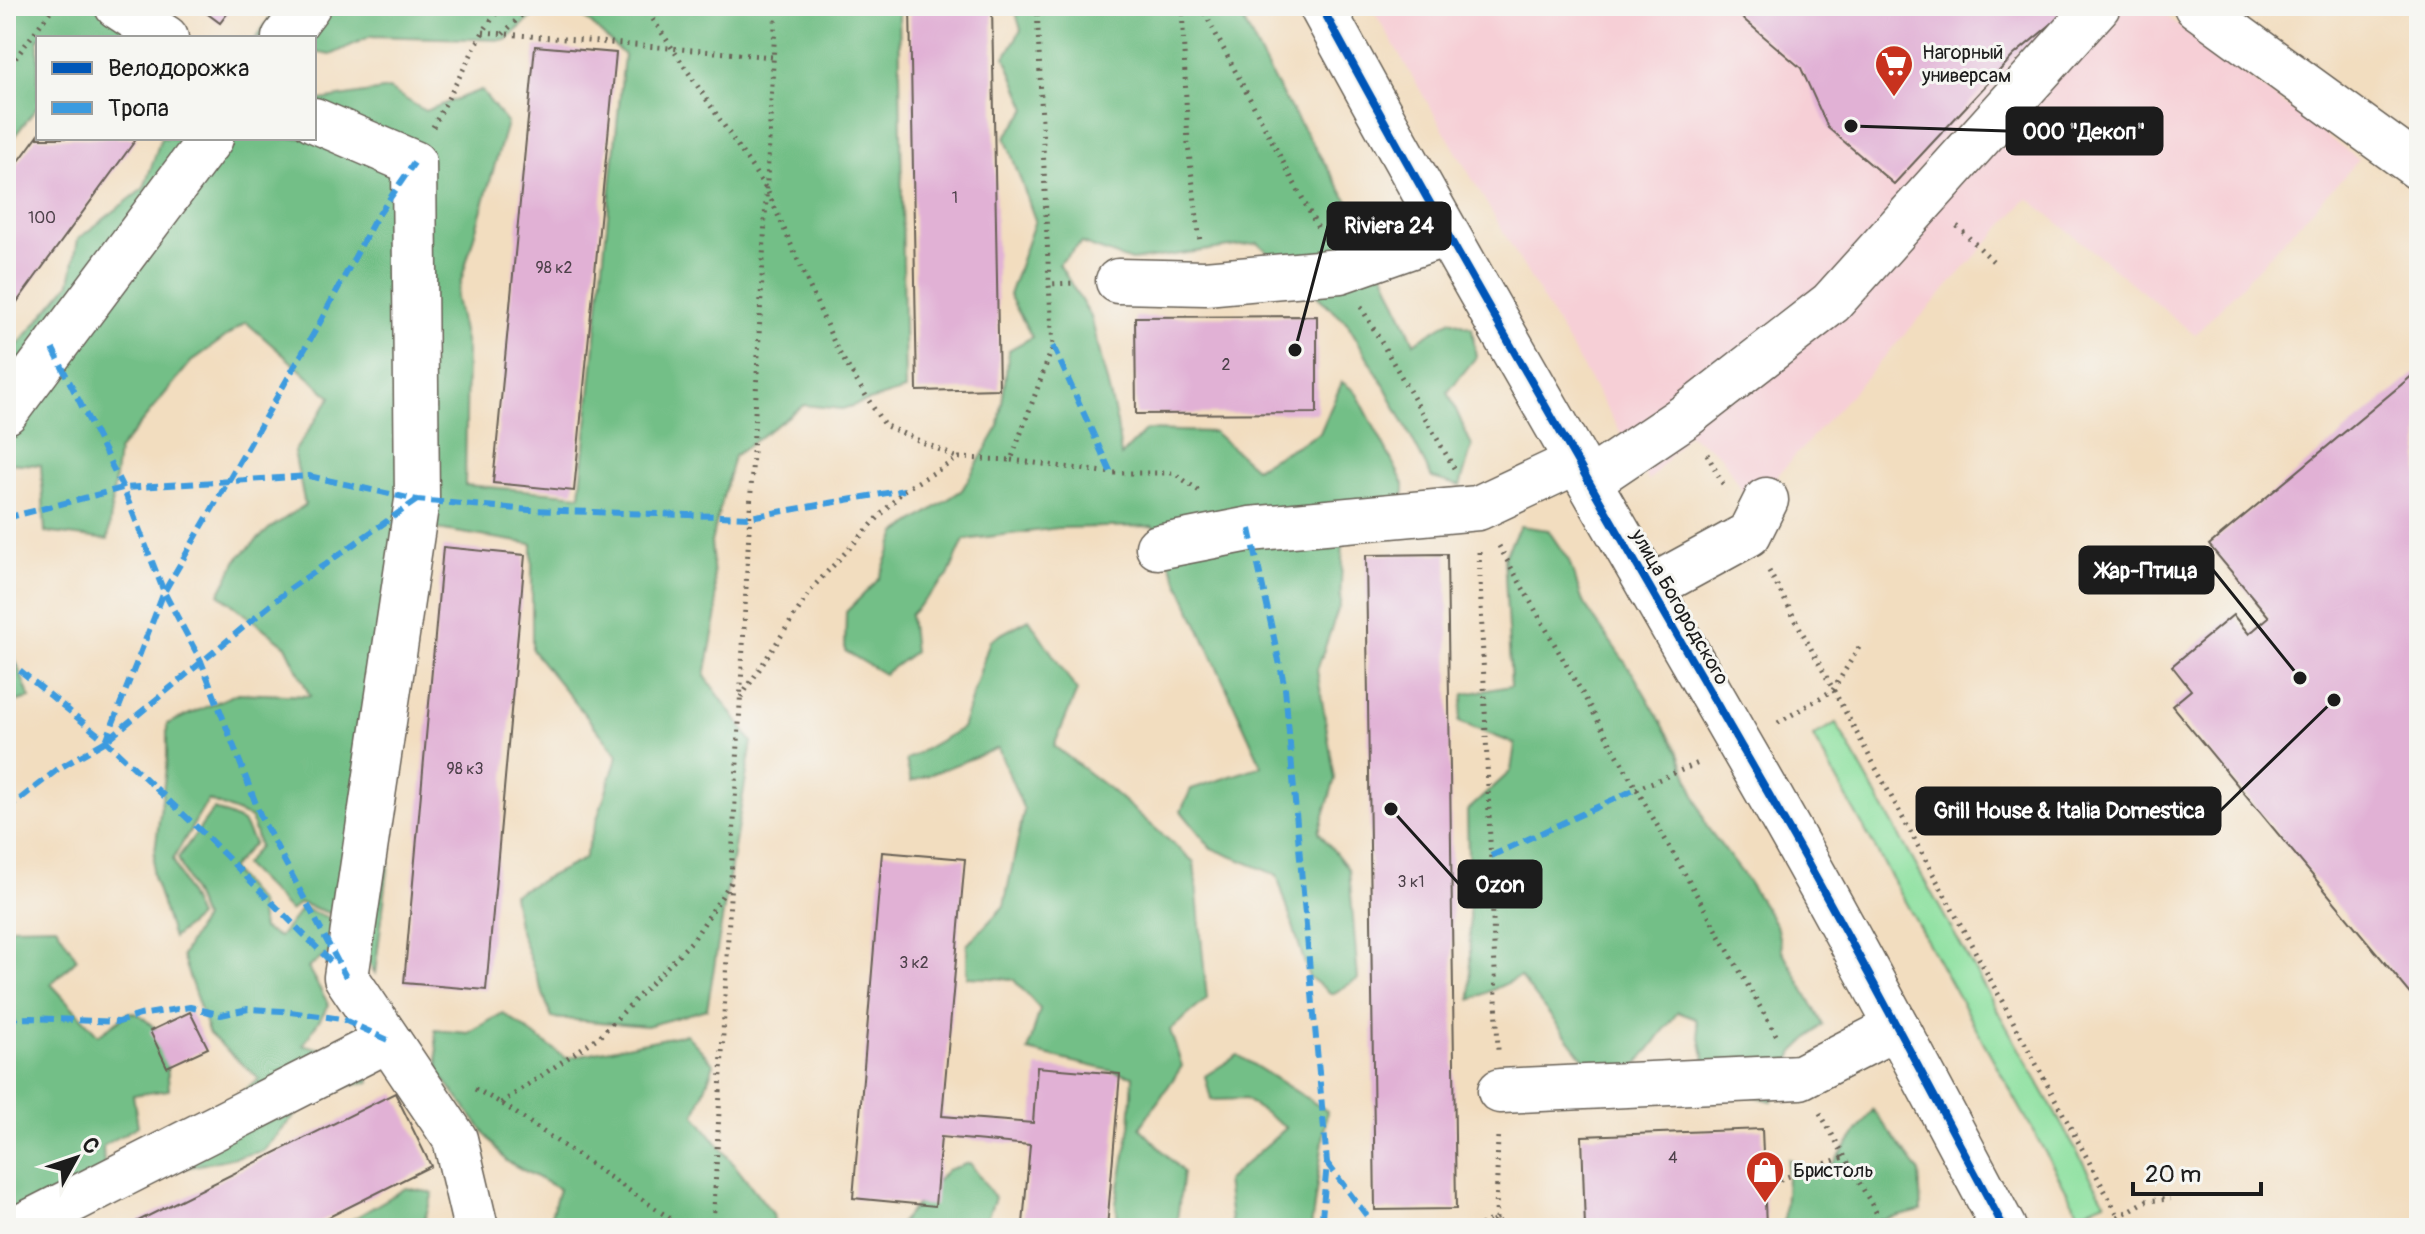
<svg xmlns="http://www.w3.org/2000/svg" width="2425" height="1234" viewBox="0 0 2425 1234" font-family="Pangolin,sans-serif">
	<rect width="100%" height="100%" fill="#f6f6f2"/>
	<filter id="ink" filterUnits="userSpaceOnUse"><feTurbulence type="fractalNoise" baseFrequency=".0125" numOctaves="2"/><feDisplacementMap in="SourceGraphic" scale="16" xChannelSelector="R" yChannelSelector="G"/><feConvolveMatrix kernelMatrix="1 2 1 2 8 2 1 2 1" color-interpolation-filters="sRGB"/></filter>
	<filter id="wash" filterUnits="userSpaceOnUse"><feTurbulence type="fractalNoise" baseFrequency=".006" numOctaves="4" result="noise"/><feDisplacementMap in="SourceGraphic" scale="32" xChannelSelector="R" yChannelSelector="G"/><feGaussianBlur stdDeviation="1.8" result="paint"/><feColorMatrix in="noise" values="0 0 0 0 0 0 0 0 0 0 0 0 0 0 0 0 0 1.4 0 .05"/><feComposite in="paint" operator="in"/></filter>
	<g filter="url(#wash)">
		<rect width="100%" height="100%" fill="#f2ddbf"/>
		<polygon fill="#f6cfd6" points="1371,6 2153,6 2359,160 2195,335 2028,198 1750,506 1721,455 1688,434 1649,481"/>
		<polygon fill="#8fe1a1" stroke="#567e5e" stroke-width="2" points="1836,723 2105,1202 2079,1213 1813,737"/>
		<g fill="#73bf87" stroke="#486e52" stroke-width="2">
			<polygon points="15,6 94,6 138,38 38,38 38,106 6,147 6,13"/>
			<polygon points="278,6 544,6 506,40 371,36 331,55 314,52 314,38 256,38"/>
			<polygon points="572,6 899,6 905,390 842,409 804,405 734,456 711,542 717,613 705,676 752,742 707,1009 647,1026 552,1018 518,926 513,894 584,859 618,755 532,650 532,544 424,527 400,775 375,973 340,917 300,903 290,911 244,865 259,846 251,818 208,800 173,859 198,917 173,938 152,873 167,761 167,724 238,693 310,696 286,646 219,594 238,558 269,529 305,505 294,452 331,397 246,322 191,362 118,451 108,540 45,532 41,465 6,463 6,359 70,283 78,239 144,188 161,138 314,138 314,101 389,89 425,111 481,90 507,123 456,298 467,351 465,485 580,495 624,55"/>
			<polygon points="1014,6 1236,6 1275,83 1364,227 1414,343 1451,320 1472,328 1476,357 1448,392 1472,446 1460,486 1432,478 1384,385 1347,323 1258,243 1131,261 1081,243 1059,264 1091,317 1117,423 1121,456 1146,430 1214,432 1255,468 1320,433 1342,382 1356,392 1404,484 1404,527 1343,540 1340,604 1317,670 1335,779 1319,832 1349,870 1358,979 1332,994 1309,977 1277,875 1211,848 1181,811 1191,789 1262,766 1153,526 1058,528 964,540 948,576 910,615 914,652 884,674 845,651 846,612 879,579 897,533 962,490 999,426 1009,350 1032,337 1009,295 1035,220 1005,137 1027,109 1005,57 1021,30"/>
			<polygon points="1520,526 1548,530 1569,561 1584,604 1634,675 1679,753 1707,827 1743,874 1776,925 1782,950 1823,1024 1794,1052 1772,1101 1710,1084 1696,1019 1678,1012 1635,1068 1588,1064 1520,977 1471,1000 1467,811 1511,771 1515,744 1459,722 1464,694 1511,686 1504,557"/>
			<polygon points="1029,619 1077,691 1054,746 1111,790 1194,862 1207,999 1170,1030 1182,1066 1140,1128 1183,1172 1176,1228 1119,1228 1116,1203 1130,1127 1133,1076 1028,1051 1040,1009 1013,979 967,977 967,945 1004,906 1024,810 998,748 911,782 906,760 962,728 990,640"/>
			<polygon points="6,636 30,698 6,704"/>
			<polygon points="214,809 243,822 254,843 230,869 259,903 262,929 279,937 302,908 337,921 337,947 308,968 329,1005 303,1045 361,1057 370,1082 316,1092 263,1151 181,1169 182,1136 259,1079 209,1034 182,956 203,918 178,858"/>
			<polygon points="56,926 77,959 51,984 98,1035 130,1012 140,1015 165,1037 169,1090 133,1095 138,1126 103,1146 106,1206 6,1228 6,951 11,927"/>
			<polygon points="503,1013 566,1058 686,1034 714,1064 695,1115 773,1214 775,1228 547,1228 559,1189 506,1161 439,1073 435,1030 468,1033"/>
			<polygon points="1238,1055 1327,1111 1311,1228 1232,1228 1226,1181 1286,1128 1245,1099 1211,1100 1205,1076"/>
			<polygon points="1873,1110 1919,1171 1921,1211 1849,1228 1784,1228 1788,1159 1823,1177"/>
			<polygon points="970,1163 995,1198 983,1228 896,1228 947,1170"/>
			<polygon points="406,1188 433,1193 422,1228 338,1228"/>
		</g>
		<g id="blocks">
			<g fill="#e1b1d5">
				<polygon points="197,6 233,6 220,23"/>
				<polygon points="910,6 992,6 999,389 917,391"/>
				<polygon points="1728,6 2073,6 2014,55 1894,184 1828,128 1801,68"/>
				<polygon points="535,46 616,53 574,491 493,483"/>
				<polygon points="38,135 38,138 137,138 6,317 6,179"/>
				<polygon points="1317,316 1317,413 1136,414 1135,317"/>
				<polygon points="2419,370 2419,1004 2172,706 2191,690 2172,666 2233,615 2249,634 2269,617 2209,545"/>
				<polygon points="443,547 525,555 486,990 404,983"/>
				<polygon points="1447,554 1456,1209 1375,1210 1366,555"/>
				<polygon points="882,852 965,859 942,1116 1033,1123 1037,1067 1120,1074 1107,1228 1023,1224 1030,1145 941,1137 935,1206 853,1198"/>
				<polygon points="190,1012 208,1048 167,1067 150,1031"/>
				<polygon points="395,1093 431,1166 307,1228 124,1228"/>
				<polygon points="1762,1129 1766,1226 1585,1228 1582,1136"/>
			</g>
		</g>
	</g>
	<g filter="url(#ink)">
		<use href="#blocks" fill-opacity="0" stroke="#676055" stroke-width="2"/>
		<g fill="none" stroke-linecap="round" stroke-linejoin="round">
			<g stroke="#676055" stroke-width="47">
				<g id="minor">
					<polyline points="117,6 166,38"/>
					<path d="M 1321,6 C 1456,255 1600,500 1741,746 C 1833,904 1918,1066 2004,1228"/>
					<polyline points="2196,6 2419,168"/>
					<polyline points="284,38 308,6"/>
					<polyline points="314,120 414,163 417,500 346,977 455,1139 476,1228"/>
					<polyline points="1118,281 1205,283 1340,271 1446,234"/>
					<polyline points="6,412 211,138"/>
					<polyline points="1589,481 1687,415 1831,303 2098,6"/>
					<polyline points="1158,547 1250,529 1478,508 1576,462"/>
					<polyline points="1650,588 1749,534 1766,500"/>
					<polyline points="1500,1091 1800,1077 1897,1027"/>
					<polyline points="18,1228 388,1040"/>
				</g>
			</g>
			<g stroke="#676055" stroke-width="5" stroke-dasharray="2 6" stroke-linecap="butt">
				<polyline points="644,6 767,190 837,349 884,425 958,458"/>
				<polyline points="1037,6 1049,284"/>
				<polyline points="1182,6 1188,145 1200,242"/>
				<polyline points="1201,6 1320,232"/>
				<polyline points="483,32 773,57"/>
				<polyline points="503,34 530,6"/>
				<polyline points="6,71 54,6"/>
				<polyline points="433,127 483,32 501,6"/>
				<polyline points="1957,226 1996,264"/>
				<polyline points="1361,307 1454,468"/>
				<polyline points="1707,454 1725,488"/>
				<polyline points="1011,460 1111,473 1174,473 1202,493"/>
				<polyline points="1499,546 1776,1035"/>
				<polyline points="1479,552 1498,1050"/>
				<polyline points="1769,571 2125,1228"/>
				<polyline points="741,697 814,586 904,490 959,458 1011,460 1053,346 1049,284 1075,283"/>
				<polyline points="1778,723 1833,690 1861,644"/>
				<polyline points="1636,789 1701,762"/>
				<polyline points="475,1089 501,1103 684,1228"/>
				<polyline points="501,1103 600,1036 693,940 731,882"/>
				<polyline points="1820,1113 1885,1228"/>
				<polyline points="1764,1181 1781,1179 1844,1157"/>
				<polyline points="2118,1217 2146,1201 2170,1199"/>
				<polyline points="713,1228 776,6"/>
				<polyline points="1473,1228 1496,1218 1498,1132"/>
				<polyline points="1488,1228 1496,1218 1505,1228"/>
			</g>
			<use href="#minor" stroke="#fff" stroke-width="44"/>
			<g stroke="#3c9bdf" stroke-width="6" stroke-dasharray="12 6" stroke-linecap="butt">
				<polyline points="1053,346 1111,473"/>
				<polyline points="53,349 123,488 164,592 201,661 261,817 346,977"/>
				<polyline points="6,518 123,488 309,476 417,500 530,510 750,517 904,490"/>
				<polyline points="1250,529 1285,688 1327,1163 1321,1228"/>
				<polyline points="6,659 106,741 201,831 333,964"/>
				<polyline points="106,741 164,592 318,326 373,223 414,163"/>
				<polyline points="6,810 58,769 106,741 291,588 417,500"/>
				<polyline points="1491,856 1636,789"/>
				<polyline points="6,1019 31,1018 119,1022 140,1015 190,1007 221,1015 248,1009 283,1011 342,1019 388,1040"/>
				<polyline points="1327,1163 1376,1228"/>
			</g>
			<g stroke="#f6f6f2" stroke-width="13">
				<path id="cycleway" d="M 1321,6 C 1456,255 1600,500 1741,746 C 1833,904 1918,1066 2004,1228"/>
			</g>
			<use href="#cycleway" stroke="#0057b8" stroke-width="8"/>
		</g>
	</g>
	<defs>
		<g id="supermarket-pin" transform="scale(2)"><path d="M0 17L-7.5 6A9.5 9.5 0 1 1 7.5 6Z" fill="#c8321e" stroke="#f6f6f2"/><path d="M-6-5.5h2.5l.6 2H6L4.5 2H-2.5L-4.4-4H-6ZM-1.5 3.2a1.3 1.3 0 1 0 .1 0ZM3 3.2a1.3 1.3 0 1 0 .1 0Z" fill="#fff"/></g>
		<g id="shop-pin" transform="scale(2)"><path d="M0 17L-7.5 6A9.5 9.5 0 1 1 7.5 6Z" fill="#c8321e" stroke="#f6f6f2"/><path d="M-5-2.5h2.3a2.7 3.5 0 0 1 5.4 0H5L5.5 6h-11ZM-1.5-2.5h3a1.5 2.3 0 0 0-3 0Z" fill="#fff"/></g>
	</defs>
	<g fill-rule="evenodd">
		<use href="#supermarket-pin" x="1894" y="64"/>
		<use href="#shop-pin" x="1765" y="1170"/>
	</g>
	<g text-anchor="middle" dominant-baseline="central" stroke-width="6" stroke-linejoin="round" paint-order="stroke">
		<g font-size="16" fill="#4d414a">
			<text x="955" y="198">1</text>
			<text x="42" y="218">100</text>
			<text x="554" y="268">98 к2</text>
			<text x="1226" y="365">2</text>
			<text x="465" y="769">98 к3</text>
			<text x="1411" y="882">3 к1</text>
			<text x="914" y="963">3 к2</text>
			<text x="1673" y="1158">4</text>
		</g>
		<g font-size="20" fill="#1c1c1c" stroke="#f6f6f2" text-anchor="start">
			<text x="1922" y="52">Нагорный<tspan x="1922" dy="23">универсам</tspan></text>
			<text x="1793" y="1170">Бристоль</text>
		</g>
		<g font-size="20" fill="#1c1c1c" stroke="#f6f6f2">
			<text transform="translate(1680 607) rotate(60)">улица Богородского</text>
		</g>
	</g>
	<path fill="none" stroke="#1c1c1c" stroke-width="3" d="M1851 126L2007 131M1295 350L1328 226M2300 678L2213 570M2334 700L2220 811M1391 809L1459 884"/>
	<g fill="#1c1c1c" stroke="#f6f6f2" stroke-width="3">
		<circle cx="1851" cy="126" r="8"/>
		<circle cx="1295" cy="350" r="8"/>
		<circle cx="2300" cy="678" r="8"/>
		<circle cx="2334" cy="700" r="8"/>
		<circle cx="1391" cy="809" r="8"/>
	</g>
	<g fill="#1c1c1c" stroke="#1c1c1c" stroke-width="3">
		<rect x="2007" y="108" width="155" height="46" rx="8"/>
		<rect x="1328" y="203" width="122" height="46" rx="8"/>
		<rect x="2080" y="547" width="133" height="46" rx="8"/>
		<rect x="1917" y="788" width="303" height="46" rx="8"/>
		<rect x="1459" y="861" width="82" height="46" rx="8"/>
	</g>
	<g font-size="22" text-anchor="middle" font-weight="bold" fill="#fff">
		<text x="2084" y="139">ООО "Декоп"</text>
		<text x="1389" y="233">Riviera 24</text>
		<text x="2147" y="578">Жар-Птица</text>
		<text x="2069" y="818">Grill House &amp; Italia Domestica</text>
		<text x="1500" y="892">Ozon</text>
	</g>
	<rect width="2425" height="1234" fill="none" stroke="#f6f6f2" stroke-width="32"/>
	<rect x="36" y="36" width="280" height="104" fill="#f6f6f2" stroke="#9f9f9c" stroke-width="2"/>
	<rect x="52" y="62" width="40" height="12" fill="#0057b8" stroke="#9f9f9c" stroke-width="2"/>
	<text x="108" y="76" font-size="24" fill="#1c1c1c">Велодорожка</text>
	<rect x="52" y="102" width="40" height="12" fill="#3c9bdf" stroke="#9f9f9c" stroke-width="2"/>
	<text x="108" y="116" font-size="24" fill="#1c1c1c">Тропа</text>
	<g transform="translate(76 1158) rotate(50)" stroke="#f6f6f2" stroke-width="6" paint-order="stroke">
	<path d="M0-6L14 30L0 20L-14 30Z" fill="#1c1c1c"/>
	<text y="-12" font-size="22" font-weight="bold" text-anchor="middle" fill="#1c1c1c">С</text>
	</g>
	<path d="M2133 1182v12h128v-12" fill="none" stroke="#1c1c1c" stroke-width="4"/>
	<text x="2145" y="1182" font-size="24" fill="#1c1c1c" stroke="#f6f6f2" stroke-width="6" paint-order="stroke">20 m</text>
</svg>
